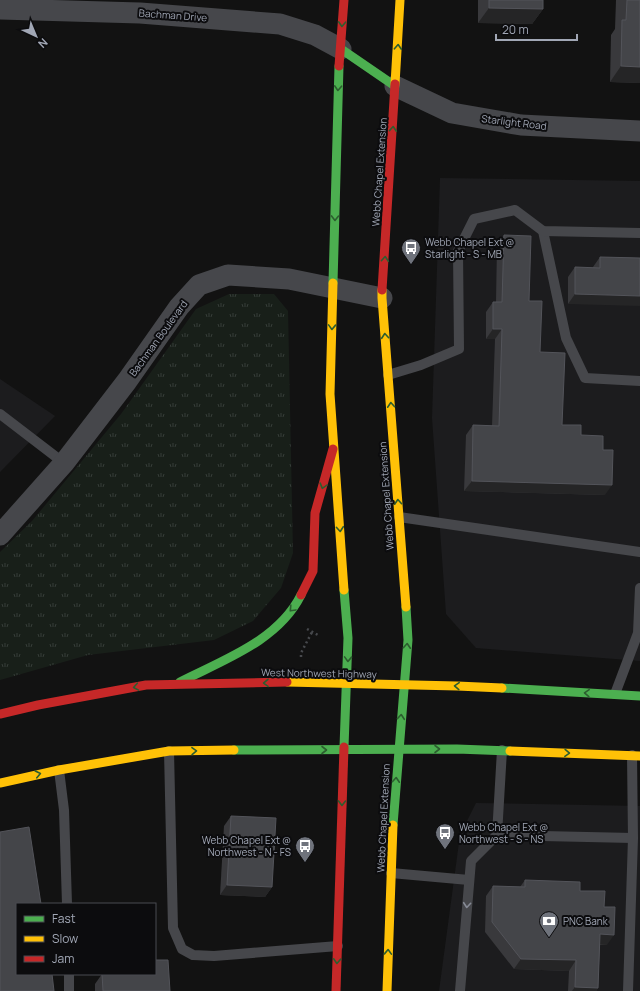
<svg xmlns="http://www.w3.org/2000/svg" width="640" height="991" viewBox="0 0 640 991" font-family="Manrope,sans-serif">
	<defs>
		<pattern id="grass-tufts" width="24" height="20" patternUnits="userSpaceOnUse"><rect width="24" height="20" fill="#181f19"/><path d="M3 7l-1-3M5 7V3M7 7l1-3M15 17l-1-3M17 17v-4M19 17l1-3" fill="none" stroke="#363d38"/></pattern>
	</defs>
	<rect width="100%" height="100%" fill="#121212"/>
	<g fill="#1c1c1e">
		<polygon points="440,178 640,181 640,661 476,648 446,614 432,418"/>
		<polygon points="0,379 55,416 0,472"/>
		<polygon points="476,803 640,806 640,991 439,991 460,835"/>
	</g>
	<polygon fill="url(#grass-tufts)" points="229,294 274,294 288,311 293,553 281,588 253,621 214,640 88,655 0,680 0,552 32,521 121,414 196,309"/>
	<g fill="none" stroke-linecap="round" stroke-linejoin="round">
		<g stroke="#47494d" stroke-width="2.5" stroke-dasharray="2 3" stroke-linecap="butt">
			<polyline points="307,629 318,635"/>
			<polyline points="301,657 301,653 312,632"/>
		</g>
		<g stroke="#46474b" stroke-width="10">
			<polyline points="543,231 566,338 585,378 640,381"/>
			<polyline points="388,375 421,365 459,349 458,251 474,219 515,210 543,231 640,233"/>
			<polyline points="0,414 64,463"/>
			<polyline points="399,517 640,552"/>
			<polyline points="615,694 638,633 640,588"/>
			<polyline points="169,751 173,928 182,949 193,955 214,956 338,946"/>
			<polyline points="59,770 64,810 67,904"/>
			<polyline points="497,835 633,838"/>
			<polyline points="391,873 469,880"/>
			<polyline points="69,974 69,991"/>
			<polyline points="460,991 471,861 497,835 502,750"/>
			<polyline points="628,991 633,838 632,755"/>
		</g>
		<g stroke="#46474b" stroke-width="21">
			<polyline points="0,9 140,13 280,24 315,35 341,49"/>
			<polyline points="395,86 452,113 521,125 640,131"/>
			<polyline points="0,535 64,463 127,381 179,307 199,285 228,275 289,279 382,298"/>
		</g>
		<g stroke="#4caf50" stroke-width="9">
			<polyline points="341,49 395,86"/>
			<polyline points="333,283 339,66"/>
			<path d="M 180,682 C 223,660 278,641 301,595"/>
			<polyline points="502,688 640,696"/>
			<polyline points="344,747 348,638 344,590"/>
			<polyline points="234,750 457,749 510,751"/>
			<polyline points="393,825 408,640 406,607"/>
		</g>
		<g stroke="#ffc107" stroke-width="9">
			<polyline points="395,84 400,0"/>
			<polyline points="333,283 330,394 344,590"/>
			<polyline points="382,290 382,298 406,607"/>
			<polyline points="287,682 457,686 502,688"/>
			<polyline points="510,751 640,756"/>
			<polyline points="0,783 59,770 169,751 234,750"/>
			<polyline points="387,991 393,825"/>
		</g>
		<g stroke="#c62828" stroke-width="9">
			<polyline points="339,66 344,0"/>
			<polyline points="382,290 395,84"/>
			<polyline points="301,595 313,571 315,513 333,449"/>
			<polyline points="0,714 38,705 146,685 287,682"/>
			<polyline points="336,991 344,747"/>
		</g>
	</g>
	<g fill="#39393c">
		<polygon points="478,0 543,0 543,9 532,24 478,23"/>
		<polygon points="616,0 640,0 640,83 610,82 611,35 615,29"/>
		<polygon points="504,235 529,301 540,352 562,425 581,435 603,450 605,495 464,491 466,435 473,425 492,426 495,339 486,339 486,312 493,302 496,302 497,245"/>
		<polygon points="600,257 640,258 568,304 568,277 575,267 593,268 593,267"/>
		<polygon points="231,816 272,887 265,897 220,895 224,826"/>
		<polygon points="525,880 580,891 604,907 607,945 600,945 598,988 596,991 568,991 569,971 514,969 485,932 486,896 493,886 520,887"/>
		<polygon points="102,974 155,974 170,991 95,991 95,984"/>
	</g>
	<g fill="#252526">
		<polygon points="489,8 543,9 532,24 478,23"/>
		<polygon points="621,66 640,67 640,83 610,82"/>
		<polygon points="575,294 640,296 640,306 568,304"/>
		<polygon points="493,329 502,329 495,339 486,339"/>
		<polygon points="472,481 612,485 605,495 464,491"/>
		<polygon points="227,885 272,887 265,897 220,895"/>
		<polygon points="600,934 614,935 607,945 593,944"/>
		<polygon points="521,959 576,960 569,971 514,969"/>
		<polygon points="575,987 598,988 596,991 572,991"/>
	</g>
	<g fill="#444549" stroke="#53545a">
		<polygon points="489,0 543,0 543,9 489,8"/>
		<polygon points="627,0 640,0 640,67 621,66 622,20 626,20"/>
		<polygon points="504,235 531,236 529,301 542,301 540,352 565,353 562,425 581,425 581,435 603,436 603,450 613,450 612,485 472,481 473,425 499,426 502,329 493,329 493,302 502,302"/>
		<polygon points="600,257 640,258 640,296 575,294 575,267 600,268"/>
		<polygon points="231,816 276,818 272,887 227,885"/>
		<polygon points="29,827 41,904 17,904 17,974 52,974 54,991 0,991 0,832"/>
		<polygon points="525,880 580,882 580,891 605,891 604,907 615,907 614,935 600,934 598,988 575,987 576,960 521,959 492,922 493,886 525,887"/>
		<polygon points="155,960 168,960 170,991 103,991 102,974 155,974"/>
	</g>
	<defs><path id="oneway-chevron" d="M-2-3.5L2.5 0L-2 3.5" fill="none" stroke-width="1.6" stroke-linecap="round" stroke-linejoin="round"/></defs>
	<g stroke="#2c5e2f">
		<use href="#oneway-chevron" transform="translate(342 24) rotate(93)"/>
		<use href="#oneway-chevron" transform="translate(398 47) rotate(-87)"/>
		<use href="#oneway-chevron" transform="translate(338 88) rotate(93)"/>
		<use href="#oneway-chevron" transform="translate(393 129) rotate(-86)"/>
		<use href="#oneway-chevron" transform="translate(335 218) rotate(91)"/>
		<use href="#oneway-chevron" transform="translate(385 259) rotate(-86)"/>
		<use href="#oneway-chevron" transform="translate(332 327) rotate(92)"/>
		<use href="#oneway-chevron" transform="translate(385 336) rotate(-95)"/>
		<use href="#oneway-chevron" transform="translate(391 405) rotate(-94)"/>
		<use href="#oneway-chevron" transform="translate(323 486) rotate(106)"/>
		<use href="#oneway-chevron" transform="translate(398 502) rotate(-94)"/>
		<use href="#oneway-chevron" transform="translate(340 529) rotate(85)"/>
		<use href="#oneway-chevron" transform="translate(292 609) rotate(133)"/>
		<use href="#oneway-chevron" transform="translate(407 646) rotate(-86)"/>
		<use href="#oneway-chevron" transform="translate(348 659) rotate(92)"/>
		<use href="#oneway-chevron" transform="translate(266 683) rotate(179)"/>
		<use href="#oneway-chevron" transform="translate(457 686) rotate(-177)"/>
		<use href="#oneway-chevron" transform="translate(136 687) rotate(170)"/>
		<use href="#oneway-chevron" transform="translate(587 693) rotate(-177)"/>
		<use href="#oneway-chevron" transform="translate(401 717) rotate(-85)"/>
		<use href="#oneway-chevron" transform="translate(437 749)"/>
		<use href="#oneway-chevron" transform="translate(324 750)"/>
		<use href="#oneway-chevron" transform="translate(194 751) rotate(-1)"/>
		<use href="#oneway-chevron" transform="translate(567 753) rotate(2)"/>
		<use href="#oneway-chevron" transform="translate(38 774) rotate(-13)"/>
		<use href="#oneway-chevron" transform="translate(396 780) rotate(-86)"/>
		<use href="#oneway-chevron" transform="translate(342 803) rotate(91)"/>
		<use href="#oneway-chevron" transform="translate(388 952) rotate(-88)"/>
		<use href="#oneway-chevron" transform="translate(337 961) rotate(93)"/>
	</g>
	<use stroke="#868a95" href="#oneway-chevron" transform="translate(467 905) rotate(95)"/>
	<defs>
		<g id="bus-pin" transform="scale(1)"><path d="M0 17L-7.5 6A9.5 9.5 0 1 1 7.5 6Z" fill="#6f737c" stroke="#0c0c0e"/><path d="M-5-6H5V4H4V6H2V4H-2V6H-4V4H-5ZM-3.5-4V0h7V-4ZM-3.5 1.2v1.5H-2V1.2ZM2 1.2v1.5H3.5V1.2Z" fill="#fff"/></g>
		<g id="bank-pin" transform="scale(1)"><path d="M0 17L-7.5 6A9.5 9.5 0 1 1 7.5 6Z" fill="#6f737c" stroke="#0c0c0e"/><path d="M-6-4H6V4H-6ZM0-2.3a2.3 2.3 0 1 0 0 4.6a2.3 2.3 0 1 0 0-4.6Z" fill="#fff"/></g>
	</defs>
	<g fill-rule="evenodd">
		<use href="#bus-pin" x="411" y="248"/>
		<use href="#bus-pin" x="445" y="833"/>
		<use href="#bus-pin" x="305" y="846"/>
		<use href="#bank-pin" x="549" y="921"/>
	</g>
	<g text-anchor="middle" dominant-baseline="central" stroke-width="4" stroke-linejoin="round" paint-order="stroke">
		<g font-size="10" fill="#a1a7b5" stroke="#0c0c0e">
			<text transform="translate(173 15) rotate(4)">Bachman Drive</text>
			<text transform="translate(514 122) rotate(7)">Starlight Road</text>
			<text transform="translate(379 172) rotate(-86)">Webb Chapel Extension</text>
			<text transform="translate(158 338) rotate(-54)">Bachman Boulevard</text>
			<text transform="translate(386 496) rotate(-94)">Webb Chapel Extension</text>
			<text transform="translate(319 673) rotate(1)">West Northwest Highway</text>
			<text transform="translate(383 818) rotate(-87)">Webb Chapel Extension</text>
		</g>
		<g font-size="10" fill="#a1a7b5" stroke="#0c0c0e" text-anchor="start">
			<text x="425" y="242">Webb Chapel Ext @<tspan x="425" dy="12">Starlight - S - MB</tspan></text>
			<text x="459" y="827">Webb Chapel Ext @<tspan x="459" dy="12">Northwest - S - NS</tspan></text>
			<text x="291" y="840" text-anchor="end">Webb Chapel Ext @<tspan x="291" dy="12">Northwest - N - FS</tspan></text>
			<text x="563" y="921">PNC Bank</text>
		</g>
	</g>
	<rect x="16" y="903" width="140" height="72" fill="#0c0c0e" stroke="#484a51"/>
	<rect x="24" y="916" width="20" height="6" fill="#4caf50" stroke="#484a51"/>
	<text x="52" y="923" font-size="12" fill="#a1a7b5">Fast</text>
	<rect x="24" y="936" width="20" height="6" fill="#ffc107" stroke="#484a51"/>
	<text x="52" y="943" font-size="12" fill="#a1a7b5">Slow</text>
	<rect x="24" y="956" width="20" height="6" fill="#c62828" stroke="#484a51"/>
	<text x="52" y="963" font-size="12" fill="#a1a7b5">Jam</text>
	<g transform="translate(36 36) rotate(136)" stroke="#0c0c0e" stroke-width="3" paint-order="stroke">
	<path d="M0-3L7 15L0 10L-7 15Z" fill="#a1a7b5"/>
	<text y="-6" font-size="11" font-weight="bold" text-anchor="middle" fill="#a1a7b5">N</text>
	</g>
	<path d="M496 34v6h81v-6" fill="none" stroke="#a1a7b5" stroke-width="2"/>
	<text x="502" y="34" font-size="12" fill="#a1a7b5" stroke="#0c0c0e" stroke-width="3" paint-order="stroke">20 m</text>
</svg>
